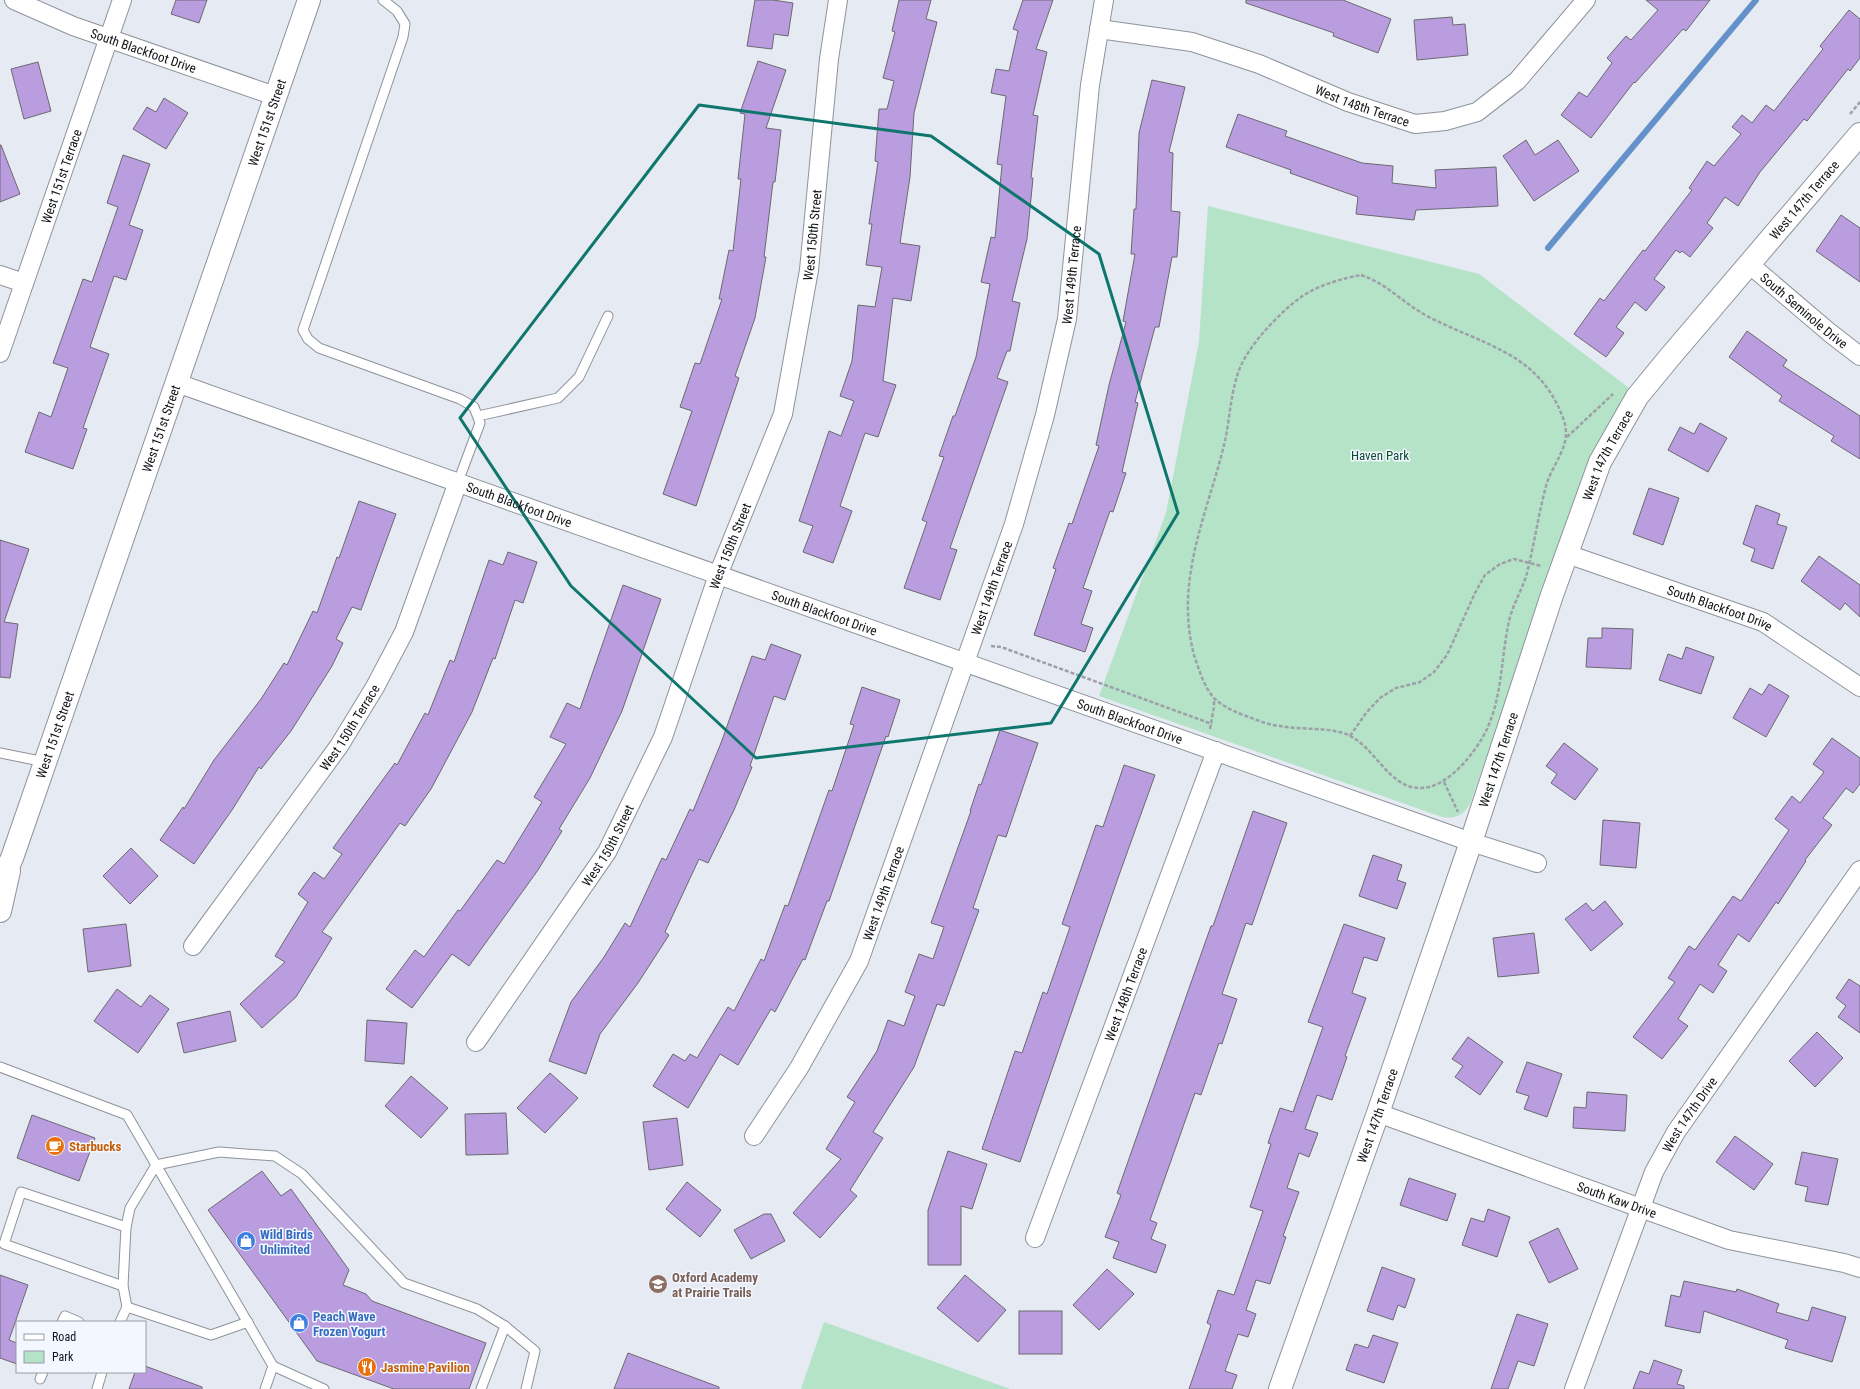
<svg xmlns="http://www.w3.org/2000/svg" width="1860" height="1389" viewBox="0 0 1860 1389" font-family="'Roboto Condensed',sans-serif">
	<rect width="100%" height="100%" fill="#e5eaf3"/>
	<g fill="#b5e3c8">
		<path d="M 1208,206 L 1479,274 L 1629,388 L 1592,453 L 1470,804 C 1462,817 1454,820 1439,816 L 1099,696 L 1166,513 L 1199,341 Z"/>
		<polygon points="824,1322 1010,1389 801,1389"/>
	</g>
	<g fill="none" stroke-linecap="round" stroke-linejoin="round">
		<polyline stroke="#6491ca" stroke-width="6" points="1548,248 1756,0"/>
	</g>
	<g fill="#b99ddf" stroke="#6c6971">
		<polygon points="176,0 207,0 199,23 171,14"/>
		<polygon points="755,0 773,0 793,3 788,36 774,34 772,49 747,46"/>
		<polygon points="899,0 931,0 926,19 937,22 914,113 910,177 900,243 920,246 911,301 893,298 883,381 896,385 878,437 865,433 840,506 852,511 833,563 803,552 813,526 799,521 829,431 841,436 854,401 840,396 852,361 858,305 875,307 882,267 866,265 872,224 869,224 878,162 875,161 879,109 887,109 894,81 883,78 895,32 892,31"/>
		<polygon points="1023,0 1053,0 1036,49 1047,52 1033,115 1038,116 1031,178 1033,178 1027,239 1012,301 1020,303 1010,351 1007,351 997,378 1008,382 950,548 957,550 940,600 904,588 927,522 922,520 944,457 939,456 953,416 955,416 976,357 990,284 981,282 991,237 995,238 1002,165 997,164 1006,96 991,93 996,69 1009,71 1018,31 1013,29"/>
		<polygon points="1246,0 1343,0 1391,19 1378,53 1333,36 1334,33 1246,3"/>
		<polygon points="1646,0 1710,0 1686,31 1683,29 1635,83 1634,82 1591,138 1561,115 1579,92 1587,97 1612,63 1607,58 1626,36 1631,40 1658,10"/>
		<polygon points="1849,10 1860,19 1860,58 1850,71 1848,69 1807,121 1804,119 1760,172 1738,206 1725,197 1707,223 1713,228 1690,257 1682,251 1680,253 1676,250 1654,279 1665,287 1646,311 1635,302 1616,327 1624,333 1606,357 1574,334 1600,298 1604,301 1643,250 1645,251 1692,190 1689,188 1707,161 1714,166 1741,134 1732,127 1742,115 1752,123 1766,105 1774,111 1823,49 1820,46"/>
		<polygon points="1452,17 1453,25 1465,24 1468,55 1417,60 1414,20"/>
		<polygon points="758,61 786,70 766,128 781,130 775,182 773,182 764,257 766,257 755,318 735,376 739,378 696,506 663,494 692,411 680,407 695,363 700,364 722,299 719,299 729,250 733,251 741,179 738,179 745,114 740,113"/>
		<polygon points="38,62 51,111 24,119 11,69"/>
		<polygon points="1152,80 1185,87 1169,152 1173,153 1171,211 1180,212 1177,257 1172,257 1159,327 1155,327 1135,402 1138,403 1122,472 1126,473 1113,512 1110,511 1083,588 1092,591 1081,624 1093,628 1085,652 1034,635 1056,569 1053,568 1069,523 1072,524 1099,446 1096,445 1109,385 1126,322 1123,321 1135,254 1131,254 1134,209 1136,209 1139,133"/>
		<polygon points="164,98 188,113 166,149 133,129 147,107 156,112"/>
		<polygon points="1238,114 1287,131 1285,136 1362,163 1393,166 1392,183 1436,188 1435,170 1496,167 1498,206 1416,210 1414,220 1356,214 1358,197 1290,173 1291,170 1226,147"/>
		<polygon points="1526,140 1535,155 1558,140 1579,171 1534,201 1503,156"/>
		<polygon points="0,145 1,145 20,194 0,202"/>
		<polygon points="123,155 150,164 129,225 143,230 126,280 114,276 90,347 109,354 83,428 87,429 73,469 25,452 39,412 51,417 68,368 53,363 83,279 92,282 118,207 107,203"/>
		<polygon points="1841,215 1860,228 1860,282 1816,251"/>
		<polygon points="1747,331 1787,360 1783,366 1860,416 1860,459 1831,441 1834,436 1779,401 1782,396 1729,357"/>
		<polygon points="1700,423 1727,438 1708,472 1668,450 1680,427 1694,434"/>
		<polygon points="1649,488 1679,498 1663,545 1633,534"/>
		<polygon points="359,501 396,514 361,610 352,607 336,639 343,643 332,666 291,731 261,769 259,767 232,810 194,864 160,840 183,807 184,809 214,760 261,699 284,663 287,665 313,611 317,613 337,557 339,558"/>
		<polygon points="1756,505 1780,514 1777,524 1787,527 1773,569 1751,561 1755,549 1743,544"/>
		<polygon points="0,540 29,549 4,622 18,624 10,678 0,677"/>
		<polygon points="508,552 537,562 523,603 515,600 495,659 493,658 472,712 431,789 405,826 400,823 322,932 332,938 296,997 262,1028 240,1004 285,962 275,956 308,902 298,894 314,872 324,879 342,854 333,848 395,763 397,765 425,713 428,715 450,660 454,662 489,560 503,565"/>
		<polygon points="1819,556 1860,585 1860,617 1845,603 1840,610 1801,581"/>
		<polygon points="623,585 661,599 622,711 590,778 559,829 562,831 538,870 469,966 452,954 412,1008 386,989 415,950 424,957 458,910 460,911 497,860 504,864 542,802 534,797 566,744 550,737 567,703 580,709"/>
		<polygon points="1602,628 1633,629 1631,669 1586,667 1588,638 1602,638"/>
		<polygon points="771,644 801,655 785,700 774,696 750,766 752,767 734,810 708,863 699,859 665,932 669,935 638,983 600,1034 586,1074 549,1061 571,1002 604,957 625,923 630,927 662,858 666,860 690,809 693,811 721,743 752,656 765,660"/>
		<polygon points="1686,647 1714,657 1701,694 1659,680 1668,654 1682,659"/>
		<polygon points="1769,684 1789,696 1766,737 1733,718 1750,688 1762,695"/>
		<polygon points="862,687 900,700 888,737 886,736 829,901 827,901 805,960 803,959 775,1012 771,1009 738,1065 720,1054 688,1108 653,1086 673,1054 685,1061 690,1054 697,1058 728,1007 734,1011 761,959 764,961 785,905 788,906 829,790 832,791 854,725 850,724"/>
		<polygon points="1000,730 1038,743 1006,837 998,835 973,908 979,910 944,1006 937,1004 914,1067 873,1132 883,1138 850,1190 857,1196 820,1238 793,1213 841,1159 826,1149 855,1102 847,1097 877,1051 888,1020 904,1026 915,996 905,992 919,954 933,959 944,927 931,923 971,811 970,811 979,784 981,785"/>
		<polygon points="1832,738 1860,758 1860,784 1853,793 1846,788 1823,818 1832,825 1805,860 1806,861 1778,904 1776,902 1749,942 1738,934 1718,965 1727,971 1713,993 1700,984 1678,1019 1688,1026 1662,1059 1633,1037 1675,982 1668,978 1689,946 1695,950 1733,896 1741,901 1789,830 1775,819 1792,796 1800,803 1824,772 1813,764"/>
		<polygon points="1564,743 1598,769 1575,800 1551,783 1557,774 1546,766"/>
		<polygon points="1124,765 1155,775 1118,878 1020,1162 982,1149 1015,1051 1022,1053 1043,992 1047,994 1070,927 1062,924 1082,866 1096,825 1103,827"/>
		<polygon points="1253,811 1287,823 1252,925 1246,923 1222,994 1237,999 1222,1044 1219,1043 1201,1095 1195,1093 1150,1220 1157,1223 1151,1239 1166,1245 1156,1273 1113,1258 1119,1242 1105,1237 1121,1195 1117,1193 1131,1153 1211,926 1213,926"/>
		<polygon points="1603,820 1640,823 1636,868 1600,865"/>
		<polygon points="131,848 158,876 130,904 103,876"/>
		<polygon points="1373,855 1402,865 1397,880 1406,883 1397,909 1359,896"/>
		<polygon points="1605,901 1623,924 1591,951 1565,919 1586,903 1593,911"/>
		<polygon points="126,924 131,966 88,972 83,929"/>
		<polygon points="1344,924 1385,938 1377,961 1364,957 1352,993 1366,998 1345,1056 1347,1057 1332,1100 1317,1095 1305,1129 1318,1133 1309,1157 1299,1153 1287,1188 1299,1192 1283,1236 1286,1237 1270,1284 1256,1280 1246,1310 1256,1314 1248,1337 1238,1334 1225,1371 1237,1375 1232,1389 1189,1389 1211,1325 1207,1323 1218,1290 1234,1295 1263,1211 1250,1207 1271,1144 1268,1143 1280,1108 1293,1112 1323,1027 1308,1022"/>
		<polygon points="1534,933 1539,973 1498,977 1493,938"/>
		<polygon points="1849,979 1860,986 1860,1033 1838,1017 1846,1006 1836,998"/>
		<polygon points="117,989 141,1007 150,995 169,1009 138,1053 94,1021"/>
		<polygon points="230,1011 236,1041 184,1053 177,1023"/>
		<polygon points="367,1020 407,1023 404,1064 365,1061"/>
		<polygon points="1817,1032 1843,1058 1815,1087 1789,1061"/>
		<polygon points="1468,1037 1503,1062 1480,1095 1455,1077 1463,1066 1452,1059"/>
		<polygon points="1527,1062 1562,1074 1547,1117 1524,1109 1529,1096 1516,1092"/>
		<polygon points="550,1073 578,1098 545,1133 517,1108"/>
		<polygon points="411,1076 448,1108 421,1138 385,1106"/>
		<polygon points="1587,1092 1627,1095 1625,1131 1573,1128 1574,1107 1586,1108"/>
		<polygon points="506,1113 508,1154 466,1155 465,1114"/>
		<polygon points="32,1115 95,1138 79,1181 17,1158"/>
		<polygon points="677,1118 683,1165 649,1170 643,1122"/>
		<polygon points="1735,1136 1773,1164 1754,1190 1716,1162"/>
		<polygon points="948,1151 987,1164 972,1209 961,1206 961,1265 928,1265 928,1210"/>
		<polygon points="1802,1152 1838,1159 1828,1205 1805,1201 1808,1187 1795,1184"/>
		<polygon points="262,1171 281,1196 291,1189 349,1270 343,1285 366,1294 372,1301 486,1343 469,1389 394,1389 317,1361 208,1210"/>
		<polygon points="1409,1178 1456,1194 1447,1221 1400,1205"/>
		<polygon points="687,1182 721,1210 700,1237 666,1209"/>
		<polygon points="1488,1209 1510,1217 1497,1257 1462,1245 1471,1218 1484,1222"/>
		<polygon points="764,1214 771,1214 785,1241 751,1259 734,1230"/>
		<polygon points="1558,1228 1578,1269 1549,1283 1529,1242"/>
		<polygon points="1382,1267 1415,1279 1405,1308 1398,1305 1393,1320 1367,1311"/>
		<polygon points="1107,1269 1134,1294 1099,1330 1073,1305"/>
		<polygon points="0,1275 28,1285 9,1340 17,1343 17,1364 0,1358"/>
		<polygon points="965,1275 1006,1310 978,1342 937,1308"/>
		<polygon points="1684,1281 1736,1292 1737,1289 1779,1304 1776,1312 1808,1321 1812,1307 1846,1317 1832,1362 1785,1348 1788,1340 1704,1311 1700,1333 1665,1326 1671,1295 1680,1297"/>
		<rect x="1019" y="1311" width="43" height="43"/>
		<polygon points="1517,1314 1548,1324 1534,1366 1518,1361 1508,1389 1491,1389"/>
		<polygon points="1373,1335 1398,1343 1384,1383 1346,1370 1355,1344 1368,1348"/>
		<polygon points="628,1353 719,1387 719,1389 614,1389"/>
		<polygon points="1654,1360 1682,1370 1677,1384 1684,1386 1684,1389 1633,1389 1640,1371 1649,1374"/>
		<polygon points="145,1366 202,1387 202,1389 129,1389 135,1372 145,1372"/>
	</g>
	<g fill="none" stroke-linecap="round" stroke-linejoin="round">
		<g stroke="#8e939c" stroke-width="11">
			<g id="service">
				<polyline points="383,0 397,11 405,24 403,37 303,330 308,339 319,348 460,399 474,407 480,423 458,482"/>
				<polyline points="478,416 558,398 579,377 608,316"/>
				<polyline points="0,753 45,762"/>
				<polyline points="0,1067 127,1115 273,1366 265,1389"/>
				<polyline points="123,1286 4,1244 21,1192 126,1227"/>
				<polyline points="127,1307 123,1286 126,1227 130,1208 156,1165 219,1152 275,1156 302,1174 404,1283 477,1309 505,1326 481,1389"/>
				<polyline points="62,1322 65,1316 79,1322"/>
				<polyline points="120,1322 127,1307 211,1335 248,1322"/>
				<polyline points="505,1326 535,1351 526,1389"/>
				<polyline points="273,1366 324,1389"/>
				<polyline points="40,1379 43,1372"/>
				<polyline points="97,1389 102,1372"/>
			</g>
		</g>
		<g stroke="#8e939c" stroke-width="20">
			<g id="minor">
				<path id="s1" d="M 14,0 L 73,26 L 275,96"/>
				<path id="s2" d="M 1099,29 L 1192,42 L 1259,64 L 1348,102 L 1415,124 L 1445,121 L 1477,112 L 1517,81 L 1586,0"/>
				<path id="s3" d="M 1749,264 L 1830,333 L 1860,356"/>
				<polyline points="0,275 24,283"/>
				<path id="s4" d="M 0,353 L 122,0"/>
				<path id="s5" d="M 177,383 L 1471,842 L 1537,863"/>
				<path id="s6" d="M 1567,554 L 1763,622 L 1860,687"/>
				<path id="s7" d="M 193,946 L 339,746 L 375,687 L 404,632 L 458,482"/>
				<path id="s8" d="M 476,1042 L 607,852 L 663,737 L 718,575 L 783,414 L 809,270 L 829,59 L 838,0"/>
				<path id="s9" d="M 1378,1113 L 1729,1240 L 1844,1263 L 1860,1268"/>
				<path id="s10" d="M 754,1136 L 799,1068 L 859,961 L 1014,524 L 1045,415 L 1067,319 L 1090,85 L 1104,0"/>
				<path id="s11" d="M 1035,1238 L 1216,751"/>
				<path id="s12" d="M 1574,1389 L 1654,1172 L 1676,1132 L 1860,870"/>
			</g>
		</g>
		<g stroke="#8e939c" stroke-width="24">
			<g id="tertiary">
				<path id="s13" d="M 1280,1389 L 1378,1113 L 1471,842 L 1552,595 L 1600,462 L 1637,397 L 1669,358 L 1860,134"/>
			</g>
		</g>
		<g stroke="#8e939c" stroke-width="24">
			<g id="primary">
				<path id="s14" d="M 0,884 L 12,858 L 309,0"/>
				<polyline points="0,911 9,871"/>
			</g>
		</g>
		<g stroke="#9da0a8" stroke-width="2.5" stroke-dasharray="4 2" stroke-linecap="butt">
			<polyline points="1850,114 1860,102"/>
			<path d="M 1361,275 C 1386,283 1403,303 1427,316 C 1482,345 1539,352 1563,418 C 1574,446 1551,463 1545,490 C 1538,517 1534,545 1527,573 C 1522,591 1511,607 1508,626 C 1501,661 1502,696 1487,729 C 1476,752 1448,788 1421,788 C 1387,789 1374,742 1343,733 C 1322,727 1300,730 1280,726 C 1268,725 1257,720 1246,716 C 1235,712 1224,707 1215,699 C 1204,688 1199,669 1194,655 C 1174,579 1208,513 1225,441 C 1231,413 1231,377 1248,353 C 1259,335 1284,309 1301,297 C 1319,285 1340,279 1361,275 Z"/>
			<polyline points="1567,437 1613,394"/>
			<polyline points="991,646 1001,647 1212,724"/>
			<polyline points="1210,729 1214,707 1214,698"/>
			<polyline points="1350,736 1366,713 1380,698 1396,688 1420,682 1434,672 1447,655 1475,593 1485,575 1500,564 1514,559 1541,566"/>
			<polyline points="1444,782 1458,812"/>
		</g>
		<use href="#service" stroke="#fff" stroke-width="9"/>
		<use href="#minor" stroke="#fff" stroke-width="18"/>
		<use href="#tertiary" stroke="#fff" stroke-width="22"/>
		<use href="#primary" stroke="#fff" stroke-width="22"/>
	</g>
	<path fill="none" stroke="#0f766e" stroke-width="3" stroke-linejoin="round" d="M 699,105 L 931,136 L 1099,254 L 1178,513 L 1051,723 L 756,758 L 571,586 L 460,418 Z"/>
	<defs>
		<g id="cafe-disc" transform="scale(1)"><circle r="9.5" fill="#e8710a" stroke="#f3f7ff"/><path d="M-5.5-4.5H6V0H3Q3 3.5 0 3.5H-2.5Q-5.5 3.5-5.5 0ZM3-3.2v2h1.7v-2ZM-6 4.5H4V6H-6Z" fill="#fff"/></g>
		<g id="shop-disc" transform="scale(1)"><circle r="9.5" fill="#3f7fe0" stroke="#f3f7ff"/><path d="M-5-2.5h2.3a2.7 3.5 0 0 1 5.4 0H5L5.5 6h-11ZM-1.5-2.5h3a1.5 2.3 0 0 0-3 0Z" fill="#fff"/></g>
		<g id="school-disc" transform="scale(1)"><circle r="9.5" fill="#8d6e63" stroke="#f3f7ff"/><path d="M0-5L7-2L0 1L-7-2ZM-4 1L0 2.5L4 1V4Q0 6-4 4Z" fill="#fff"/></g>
		<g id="restaurant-disc" transform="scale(1)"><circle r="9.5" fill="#e8710a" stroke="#f3f7ff"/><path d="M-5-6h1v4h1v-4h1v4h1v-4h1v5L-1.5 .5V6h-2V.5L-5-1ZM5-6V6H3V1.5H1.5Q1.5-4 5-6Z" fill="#fff"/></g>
	</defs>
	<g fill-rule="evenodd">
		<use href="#cafe-disc" x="55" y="1146"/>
		<use href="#shop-disc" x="246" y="1241"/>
		<use href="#school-disc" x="658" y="1284"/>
		<use href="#shop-disc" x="299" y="1323"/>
		<use href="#restaurant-disc" x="367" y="1367"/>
	</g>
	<g text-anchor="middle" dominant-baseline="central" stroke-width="3" stroke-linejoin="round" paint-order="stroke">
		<g font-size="13" fill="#131418" stroke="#f3f7ff">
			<text stroke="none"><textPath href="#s1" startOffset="139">South Blackfoot Drive</textPath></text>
			<text stroke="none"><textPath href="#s2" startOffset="276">West 148th Terrace</textPath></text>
			<text stroke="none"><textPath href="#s14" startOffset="807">West 151st Street</textPath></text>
			<text stroke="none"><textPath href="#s4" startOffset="187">West 151st Terrace</textPath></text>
			<text stroke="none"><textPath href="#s13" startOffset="1314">West 147th Terrace</textPath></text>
			<text stroke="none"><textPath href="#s8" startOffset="885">West 150th Street</textPath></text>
			<text stroke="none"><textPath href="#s10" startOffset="924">West 149th Terrace</textPath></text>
			<text stroke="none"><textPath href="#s3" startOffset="72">South Seminole Drive</textPath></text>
			<text stroke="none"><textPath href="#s14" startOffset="483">West 151st Street</textPath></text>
			<text stroke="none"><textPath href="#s13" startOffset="990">West 147th Terrace</textPath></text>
			<text stroke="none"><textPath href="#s5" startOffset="363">South Blackfoot Drive</textPath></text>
			<text stroke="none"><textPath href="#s8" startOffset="561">West 150th Street</textPath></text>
			<text stroke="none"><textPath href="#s10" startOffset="600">West 149th Terrace</textPath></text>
			<text stroke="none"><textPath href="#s6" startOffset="162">South Blackfoot Drive</textPath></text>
			<text stroke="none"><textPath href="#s5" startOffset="687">South Blackfoot Drive</textPath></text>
			<text stroke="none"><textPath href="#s5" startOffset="1011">South Blackfoot Drive</textPath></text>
			<text stroke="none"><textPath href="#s7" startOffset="269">West 150th Terrace</textPath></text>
			<text stroke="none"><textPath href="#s14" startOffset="159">West 151st Street</textPath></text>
			<text stroke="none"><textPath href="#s13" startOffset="666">West 147th Terrace</textPath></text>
			<text stroke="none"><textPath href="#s8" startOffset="237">West 150th Street</textPath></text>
			<text stroke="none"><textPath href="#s10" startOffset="276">West 149th Terrace</textPath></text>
			<text stroke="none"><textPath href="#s11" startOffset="260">West 148th Terrace</textPath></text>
			<text stroke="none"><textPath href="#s12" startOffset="299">West 147th Drive</textPath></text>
			<text stroke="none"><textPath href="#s13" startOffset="290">West 147th Terrace</textPath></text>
			<text stroke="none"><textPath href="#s9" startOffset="254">South Kaw Drive</textPath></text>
		</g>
		<g font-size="13" fill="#0d4b30" stroke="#f3f7ff">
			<text x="1380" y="455">Haven Park</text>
		</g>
		<g font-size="13" font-weight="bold" fill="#c56008" stroke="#f3f7ff" text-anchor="start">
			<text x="69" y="1146">Starbucks</text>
			<text x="381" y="1367">Jasmine Pavilion</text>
		</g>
		<g font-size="13" font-weight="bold" fill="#366cbe" stroke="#f3f7ff" text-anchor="start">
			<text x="260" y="1234">Wild Birds<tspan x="260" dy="15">Unlimited</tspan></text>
			<text x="313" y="1316">Peach Wave<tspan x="313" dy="15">Frozen Yogurt</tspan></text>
		</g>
		<g font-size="13" font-weight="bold" fill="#785e54" stroke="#f3f7ff" text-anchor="start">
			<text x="672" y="1277">Oxford Academy<tspan x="672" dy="15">at Prairie Trails</tspan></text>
		</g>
	</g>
	<rect x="16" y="1321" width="130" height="52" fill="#f3f7ff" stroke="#999ca3"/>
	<rect x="24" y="1334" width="20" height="6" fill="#ffffff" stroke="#999ca3"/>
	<text x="52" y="1341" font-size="12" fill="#131418">Road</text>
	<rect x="24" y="1351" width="20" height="12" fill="#b5e3c8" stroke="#999ca3"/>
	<text x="52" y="1361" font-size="12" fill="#131418">Park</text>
</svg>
